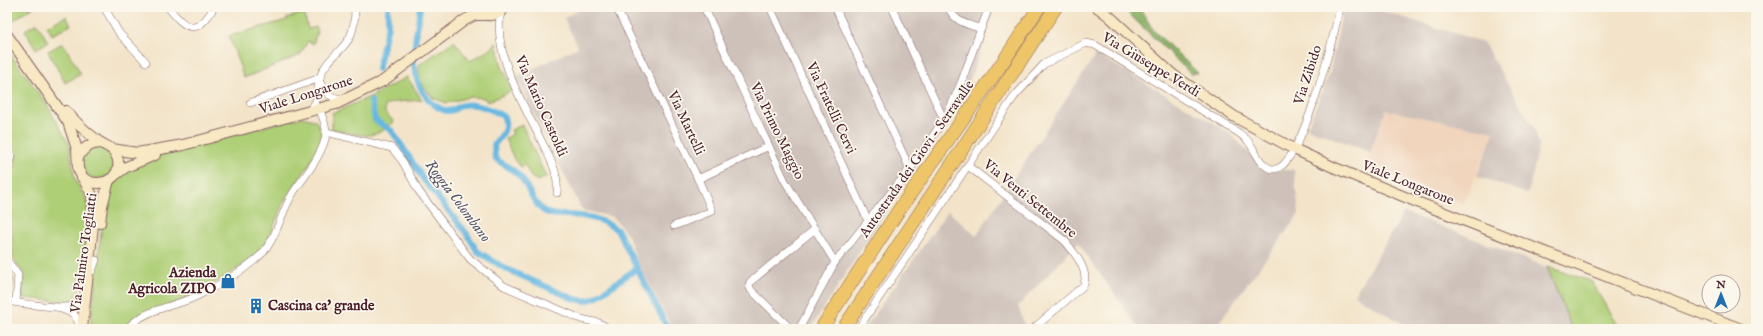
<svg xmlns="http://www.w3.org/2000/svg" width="1763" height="336" viewBox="0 0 1763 336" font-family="'IM FELL English',serif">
	<rect width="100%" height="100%" fill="#fbf7ec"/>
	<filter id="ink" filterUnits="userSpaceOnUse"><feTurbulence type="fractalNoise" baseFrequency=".025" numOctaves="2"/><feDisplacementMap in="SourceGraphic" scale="8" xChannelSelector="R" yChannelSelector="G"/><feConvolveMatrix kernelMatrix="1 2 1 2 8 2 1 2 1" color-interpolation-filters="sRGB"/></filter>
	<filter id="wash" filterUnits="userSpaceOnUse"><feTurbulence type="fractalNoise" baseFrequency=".012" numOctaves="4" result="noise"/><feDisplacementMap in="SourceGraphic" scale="16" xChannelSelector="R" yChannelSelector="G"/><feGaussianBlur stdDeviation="0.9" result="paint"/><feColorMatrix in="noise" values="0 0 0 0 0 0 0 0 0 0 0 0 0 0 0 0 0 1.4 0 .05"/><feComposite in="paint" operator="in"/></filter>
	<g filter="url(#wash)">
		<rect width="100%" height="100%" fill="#f3e4c9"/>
		<polygon fill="#f1d5bd" points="1386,110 1494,132 1464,204 1365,164"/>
		<g fill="#cec1ba">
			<polygon points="584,7 995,7 968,85 810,329 673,329 637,261 628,235 613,217 582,210 516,77 578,47 564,18"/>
			<polygon points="1343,7 1369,7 1483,42 1535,130 1539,145 1528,194 1477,176 1494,132 1386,110 1370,152 1307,128 1330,72"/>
			<polygon points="1096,54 1227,131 1267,170 1294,170 1299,214 1214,329 1139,329 1078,243 1018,306 1026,329 864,329 948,211 976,236"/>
			<polygon points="1404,212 1547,267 1572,329 1406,329 1407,326 1354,295"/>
		</g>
		<g fill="#afcf77" stroke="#7c7751">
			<polygon points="7,7 34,7 7,24"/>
			<polygon points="304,13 308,29 317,27 317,32 313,44 308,41 300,55 244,78 229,36 287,20 287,18"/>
			<polygon points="66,16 71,25 52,35 47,26"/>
			<polygon points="37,23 48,42 36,49 25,30"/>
			<polygon points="454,41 470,61 491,49 496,43 502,67 514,90 487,102 485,98 469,97 447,103 433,98 424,87 419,78 419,65"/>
			<polygon points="63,43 81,74 65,83 48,51"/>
			<polygon points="7,50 46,103 69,144 75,180 86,199 88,214 80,286 75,299 68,302 22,298 24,275 13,258 8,172 15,167 16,156 14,148 7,144"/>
			<path d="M 407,77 L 422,100 L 396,102 L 385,105 L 385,112 L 394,122 C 373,142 358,135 332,129 L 332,113 L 370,97 Z"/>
			<path d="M 302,117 L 315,120 L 321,131 L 323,131 C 319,156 300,176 287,197 C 275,214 275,234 260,251 C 253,259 243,265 234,271 C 200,293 162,309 126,326 L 123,329 L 90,329 L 104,207 L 109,190 L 119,175 L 143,161 L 175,150 Z"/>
			<polygon points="522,125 546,177 538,181 531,177 525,165 521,167 515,161 505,139 513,134 511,130"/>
			<circle cx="98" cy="163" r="16"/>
			<polygon points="1547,267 1591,281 1619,329 1572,329"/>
			<polygon points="7,270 13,279 11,296 7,295"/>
		</g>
		<polygon fill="#8bb268" stroke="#6a684a" points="1122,7 1139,7 1154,31 1198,73 1190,73"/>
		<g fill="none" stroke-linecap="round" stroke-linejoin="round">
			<g stroke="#67b7e1" stroke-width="6">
				<path d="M 420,7 C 417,41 404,69 428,99 C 432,104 442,111 449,111 C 454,111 456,108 460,106 C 473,101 494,110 504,117 C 508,130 502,135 494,145 L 495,158 C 504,166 515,169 522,179 C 530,190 534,207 548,213 C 555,216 562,214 569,215 C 587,216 604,219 618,231 L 668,329"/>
				<polyline points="378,69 388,25 388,7"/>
				<polyline points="371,101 375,120 392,131 424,180 467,234 477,251 506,269 574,299 585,301 595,298 636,269"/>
			</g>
		</g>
	</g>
	<g filter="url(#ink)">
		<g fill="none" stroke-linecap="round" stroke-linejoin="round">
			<g stroke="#856462" stroke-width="8">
				<g id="street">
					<polyline points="104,7 119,33 146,62"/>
					<path d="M 168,7 C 186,30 197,37 214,7"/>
					<polyline points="616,7 698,179 769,146"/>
					<polyline points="704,7 785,181 835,262"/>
					<polyline points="770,7 868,221"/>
					<polyline points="835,7 910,169"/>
					<polyline points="892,7 944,120"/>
					<path d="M 948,7 C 956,23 965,23 981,29"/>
					<path d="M 501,12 C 491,52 526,109 543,144 C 551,160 559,174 557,193"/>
					<path d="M 320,82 C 325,94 332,99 345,99"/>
					<polyline points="250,103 320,78"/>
					<path d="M 309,110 C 321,101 316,90 320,77 C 325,60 342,52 350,37 C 354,29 355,17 355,7"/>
					<polyline points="326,132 392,148 403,162 418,190 470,259 504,286 581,319 599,323 610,329"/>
					<polyline points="7,150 11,155 10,160 7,163"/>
					<path d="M 968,166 L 1065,241 C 1073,251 1091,272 1083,286 L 1033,329"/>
					<polyline points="674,226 712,211 698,179"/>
					<polyline points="7,260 18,275 16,302"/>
					<polyline points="92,271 96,260"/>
					<path d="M 7,301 C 23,304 59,309 74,306 C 79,304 83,299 85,295"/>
					<polyline points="59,308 74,314 82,329"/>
					<path d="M 127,329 C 143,309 173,307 195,297 C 216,287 237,275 255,260 C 278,242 279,213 295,190 C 305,176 326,150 326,132 C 326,124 322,116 319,108"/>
					<polyline points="791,329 751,290 749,285 750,282 815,229"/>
					<polyline points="799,329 835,262 914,164 947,115 961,83 989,7"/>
					<path d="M 858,329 L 1014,97 L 1044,64 L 1086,43 L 1095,45 L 1239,133 C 1242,136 1246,138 1248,141 C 1256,151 1261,169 1274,169 C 1301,171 1335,31 1340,7"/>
				</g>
			</g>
			<g stroke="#856462" stroke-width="12">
				<g id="secondary">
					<path d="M 477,7 C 485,19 497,17 505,7"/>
					<polyline points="1097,7 1109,16 1173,75 1235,117 1294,149 1333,167 1417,202 1741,329"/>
					<polyline points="7,35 68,122 77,149 78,169 92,195 94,216 82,329"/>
					<path d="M 66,111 C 75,122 86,132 98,141 C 104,146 111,146 115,153 C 128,175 101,193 82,177"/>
					<polyline points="112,149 137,153 183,145 336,104 383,81 465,20 475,15 485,15"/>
					<path d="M 78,157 C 83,148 90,143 101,143"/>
					<polyline points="115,175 126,167 155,155"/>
					<polyline points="100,223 102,206 109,180"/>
				</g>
			</g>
			<g stroke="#856462" stroke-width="14">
				<g id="highway">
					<polyline points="821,329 901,207 1005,59 1039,7"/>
					<polyline points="843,329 1056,7"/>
				</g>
			</g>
			<use href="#street" stroke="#fff" stroke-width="7"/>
			<use href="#secondary" stroke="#f8e8c3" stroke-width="10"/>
			<use href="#highway" stroke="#eec569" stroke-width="13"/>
		</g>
	</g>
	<defs>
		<g id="shop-bare" transform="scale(1.2)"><path d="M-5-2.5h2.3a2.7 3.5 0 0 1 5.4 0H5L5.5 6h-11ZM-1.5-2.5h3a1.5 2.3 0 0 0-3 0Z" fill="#1f6fb2" stroke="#fbf7ec" stroke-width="2.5" paint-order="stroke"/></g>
		<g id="building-bare" transform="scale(1.2)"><path d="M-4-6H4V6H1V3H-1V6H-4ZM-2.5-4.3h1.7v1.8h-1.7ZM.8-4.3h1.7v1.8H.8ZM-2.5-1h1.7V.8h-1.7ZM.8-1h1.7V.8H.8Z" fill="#1f6fb2" stroke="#fbf7ec" stroke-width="2.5" paint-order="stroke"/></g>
	</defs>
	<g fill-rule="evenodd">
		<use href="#shop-bare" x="228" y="281"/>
		<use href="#building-bare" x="256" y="306"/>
	</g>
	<g text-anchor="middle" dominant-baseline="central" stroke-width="3.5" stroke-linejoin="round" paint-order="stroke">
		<g font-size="14" fill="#4a1f2b" stroke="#fbf7ec">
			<text transform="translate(1151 65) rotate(31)">Via Giuseppe Verdi</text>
			<text transform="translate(1308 75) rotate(-72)">Via Zibido</text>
			<text transform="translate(306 95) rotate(-18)">Viale Longarone</text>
			<text transform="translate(541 106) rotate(66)">Via Mario Castoldi</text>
			<text transform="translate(831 108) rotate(65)">Via Fratelli Cervi</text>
			<text transform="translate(686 123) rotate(65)">Via Martelli</text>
			<text transform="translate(777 131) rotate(64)">Via Primo Maggio</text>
			<text transform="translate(917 159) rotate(-55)">Autostrada dei Giovi - Serravalle</text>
			<text transform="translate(1408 183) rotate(22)">Viale Longarone</text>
			<text transform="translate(1030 199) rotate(39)">Via Venti Settembre</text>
			<text transform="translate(84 253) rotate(-82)">Via Palmiro Togliatti</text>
		</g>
		<g font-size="14" font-weight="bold" fill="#4a1f2b" stroke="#fbf7ec" text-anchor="end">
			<text x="216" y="273">Azienda<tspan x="216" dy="16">Agricola ZIPO</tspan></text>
			<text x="268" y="306" text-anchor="start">Cascina ca' grande</text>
		</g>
		<g font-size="15" font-style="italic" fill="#54546b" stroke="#fbf7ec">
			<text transform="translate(458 201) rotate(53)">Roggia Colombano</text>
		</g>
	</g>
	<rect width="1763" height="336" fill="none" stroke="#fbf7ec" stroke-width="24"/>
	<g transform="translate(1721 294)"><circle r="19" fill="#fbf7ec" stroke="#b4a19f"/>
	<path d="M0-3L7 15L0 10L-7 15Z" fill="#1f6fb2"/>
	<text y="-6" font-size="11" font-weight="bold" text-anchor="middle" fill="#4a1f2b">N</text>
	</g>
</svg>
